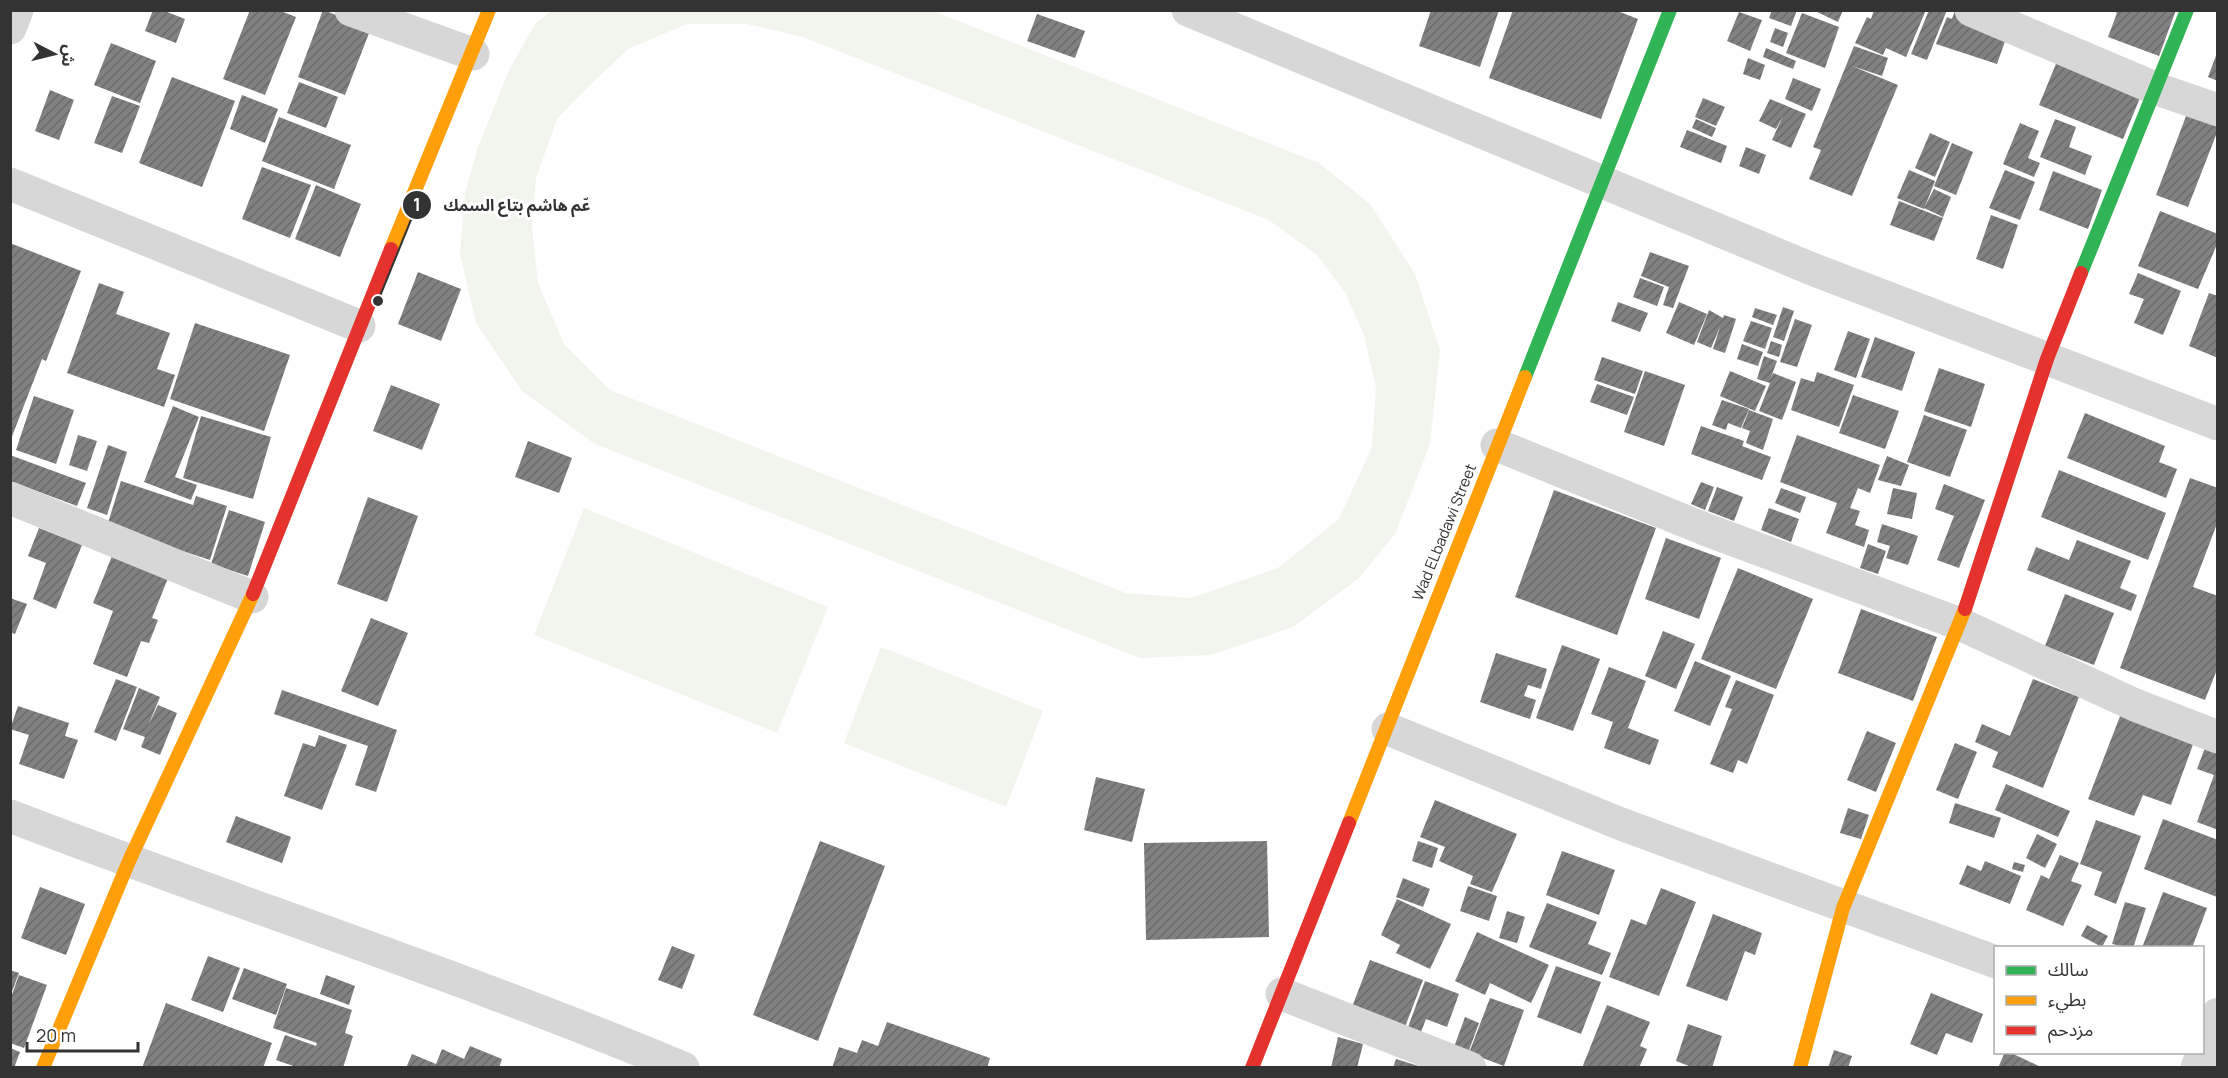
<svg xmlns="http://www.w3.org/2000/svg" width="2228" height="1078" viewBox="0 0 2228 1078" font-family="Manrope,'Noto Sans Arabic',sans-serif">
	<defs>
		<pattern id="building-hatch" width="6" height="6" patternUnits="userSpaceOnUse" patternTransform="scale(1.5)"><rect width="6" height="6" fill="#818181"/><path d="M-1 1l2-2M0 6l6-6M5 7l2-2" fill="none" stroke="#6a6a6a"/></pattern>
	</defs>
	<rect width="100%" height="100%" fill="#fff"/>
	<g fill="#f1f5ed" fill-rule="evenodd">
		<path d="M 552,10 L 933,11 L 1319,163 L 1370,204 L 1415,274 L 1440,350 L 1430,444 L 1395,534 L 1358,579 L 1293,627 L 1211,655 L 1140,658 L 595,444 L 522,391 L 476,323 L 460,254 L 465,193 L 478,147 L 510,68 L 536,23 ZM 687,24 L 747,24 L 803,37 L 1269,220 L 1317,255 L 1345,292 L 1364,335 L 1376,388 L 1372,447 L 1339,519 L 1278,568 L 1191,598 L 1126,593 L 610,390 L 564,344 L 538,283 L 532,228 L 536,178 L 557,119 L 585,90 L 628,49 Z"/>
		<polygon points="584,508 828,607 777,733 534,635"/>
		<polygon points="881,647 1043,711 1006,807 844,743"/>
	</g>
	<g fill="url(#building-hatch)">
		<polygon points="153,10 162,10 185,19 176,43 145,31"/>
		<polygon points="250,10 278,10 296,17 265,95 223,79"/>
		<polygon points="323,10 371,28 345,95 298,77"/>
		<polygon points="1431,10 1499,10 1480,67 1419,46"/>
		<polygon points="1513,10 1615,10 1638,19 1601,119 1489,78"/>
		<polygon points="1772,10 1797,10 1791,26 1769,18"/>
		<polygon points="1813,10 1843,10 1838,22"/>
		<polygon points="1874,10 1926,10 1906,57 1886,48 1883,55 1855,43 1867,17 1871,19"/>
		<polygon points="1929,10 1947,10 1927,60 1911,54"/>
		<polygon points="1955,10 2009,30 1997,64 1936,44 1947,17 1952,19"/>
		<polygon points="2111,10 2176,10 2159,56 2108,37 2117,13"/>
		<polygon points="1739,12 1762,20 1750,51 1727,41"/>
		<polygon points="1802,13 1839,27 1825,68 1786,53"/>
		<polygon points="1037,14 1085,31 1075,58 1027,41"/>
		<polygon points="1775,28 1788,33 1783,47 1770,42"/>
		<polygon points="111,43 156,61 140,103 94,85"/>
		<polygon points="1854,46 1888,58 1882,76 1852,66 1898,85 1852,196 1809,179 1821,150 1813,147"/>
		<polygon points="1766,48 1796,61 1793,69 1763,57"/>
		<polygon points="2217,53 2218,53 2218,81 2208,77"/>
		<polygon points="1748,58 1765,65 1760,80 1743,74"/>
		<polygon points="2058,59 2142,93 2123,139 2039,105"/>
		<polygon points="172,77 235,101 202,187 139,163"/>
		<polygon points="1793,78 1821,89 1812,111 1785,99"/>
		<polygon points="299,82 338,97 326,128 287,113"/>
		<polygon points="50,90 74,100 59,140 35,131"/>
		<polygon points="242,95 278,109 265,143 230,129"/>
		<polygon points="112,96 140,106 122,153 94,143"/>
		<polygon points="1703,98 1725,107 1716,126 1695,117"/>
		<polygon points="1770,99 1806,114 1791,148 1772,140 1783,116 1776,129 1759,121"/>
		<polygon points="2188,111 2218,122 2218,130 2188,207 2156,195"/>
		<polygon points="279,117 351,145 334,189 262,161"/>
		<polygon points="1696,119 1716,128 1712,137 1692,128"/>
		<polygon points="2055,119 2076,127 2069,147 2092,156 2085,175 2040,157"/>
		<polygon points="2020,123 2039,131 2028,158 2040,163 2034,177 2003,164"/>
		<polygon points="1687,130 1727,146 1721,163 1680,147"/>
		<polygon points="1930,133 1950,142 1935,177 1915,168"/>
		<polygon points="1952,143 1973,152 1956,195 1934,186"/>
		<polygon points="1746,147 1766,155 1759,174 1739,166"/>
		<polygon points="262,167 311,185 290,238 242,219"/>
		<polygon points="1909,170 1935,181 1924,209 1897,198"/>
		<polygon points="2005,170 2035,182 2020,220 1989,208"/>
		<polygon points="2053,171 2102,190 2088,229 2039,210"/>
		<polygon points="316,185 361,204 340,257 295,239"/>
		<polygon points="1934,189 1951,197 1943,217 1924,208"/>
		<polygon points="1899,201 1943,218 1934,241 1890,225"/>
		<polygon points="2160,211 2218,234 2218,242 2198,289 2138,266"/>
		<polygon points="1991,215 2018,225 2003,269 1976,259"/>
		<polygon points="10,243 81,271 46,361 42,359 11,439"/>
		<polygon points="1650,252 1689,266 1673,308 1663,305 1669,287 1641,276"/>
		<polygon points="418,272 461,289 441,341 398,324"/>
		<polygon points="2138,273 2181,291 2163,335 2134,323 2144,299 2129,294"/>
		<polygon points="1640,278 1664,287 1657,306 1633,297"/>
		<polygon points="99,283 124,292 116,314 170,333 157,369 175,375 164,407 67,373"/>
		<polygon points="2209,293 2218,296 2218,358 2189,346"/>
		<polygon points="1618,302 1648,313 1640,332 1611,321"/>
		<polygon points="1679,302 1707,314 1694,345 1666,333"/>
		<polygon points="1783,307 1794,311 1784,341 1773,337"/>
		<polygon points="1755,308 1777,315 1773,325 1752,317"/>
		<polygon points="1709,310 1723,318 1724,315 1736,319 1725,353 1713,349 1720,327 1711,348 1697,342"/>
		<polygon points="1795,319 1812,325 1797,367 1780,362"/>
		<polygon points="1751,321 1772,328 1765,349 1743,341"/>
		<polygon points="195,323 290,355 264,431 170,399"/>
		<polygon points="1848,331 1870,339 1856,378 1834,370"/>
		<polygon points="1875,337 1915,352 1902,391 1861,377"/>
		<polygon points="1771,341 1782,345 1779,357 1767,353"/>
		<polygon points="1742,344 1763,352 1758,366 1737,359"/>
		<polygon points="1764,356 1777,361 1770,380 1773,373 1796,382 1782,420 1759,411 1770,383 1757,379"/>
		<polygon points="1602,357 1643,371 1635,394 1594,380"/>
		<polygon points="1939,368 1985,384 1971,427 1924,411"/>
		<polygon points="1645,371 1685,385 1664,446 1624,432"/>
		<polygon points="1730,371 1766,386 1755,411 1720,396"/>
		<polygon points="1817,372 1854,385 1839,427 1791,410 1801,378 1814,382"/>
		<polygon points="1597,384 1634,397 1627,415 1590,402"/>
		<polygon points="391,385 440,404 422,450 373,431"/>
		<polygon points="1853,395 1899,411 1885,449 1839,433"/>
		<polygon points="34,396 74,410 56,464 16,450"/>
		<polygon points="1722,400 1749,409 1741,428 1728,423 1726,430 1712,425"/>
		<polygon points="173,406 199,417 175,477 197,485 191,500 144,482"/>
		<polygon points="1749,410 1773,419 1763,450 1746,443 1750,431 1742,428"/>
		<polygon points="2085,413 2165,446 2159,462 2177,469 2166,498 2067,458"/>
		<polygon points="1924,415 1967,430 1950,477 1907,462"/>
		<polygon points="201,416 271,437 253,499 183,478"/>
		<polygon points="1701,426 1744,441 1742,446 1771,457 1762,480 1691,454"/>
		<polygon points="78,435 97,441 87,471 69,465"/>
		<polygon points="1797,435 1880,465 1870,493 1858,488 1850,508 1860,511 1855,525 1869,530 1864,547 1826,533 1837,503 1780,482"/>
		<polygon points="528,441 572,458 559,493 515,477"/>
		<polygon points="108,445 127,452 107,515 87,508"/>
		<polygon points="10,455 86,483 77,506 10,481"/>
		<polygon points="1887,456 1909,465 1901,486 1878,480"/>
		<polygon points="2059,470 2166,513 2148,560 2041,517"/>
		<polygon points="2190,478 2218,488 2218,521 2193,587 2218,596 2218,667 2205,700 2120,668"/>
		<polygon points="121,481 193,505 196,496 227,506 210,560 107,526"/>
		<polygon points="1701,482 1714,487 1705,510 1691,504"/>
		<polygon points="1944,484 1985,500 1959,568 1937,560 1954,516 1935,509"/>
		<polygon points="1717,487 1743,497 1734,521 1708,511"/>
		<polygon points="1781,488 1806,497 1800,513 1775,503"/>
		<polygon points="1893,488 1917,493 1912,519 1887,514"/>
		<polygon points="1554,490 1656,528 1617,635 1515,597"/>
		<polygon points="368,497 418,516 387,602 337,584"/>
		<polygon points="1769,508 1799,519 1791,542 1761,530"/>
		<polygon points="229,510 265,522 248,576 211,564"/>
		<polygon points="1882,524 1918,536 1908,565 1886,558 1890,546 1877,542"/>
		<polygon points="39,528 82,545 56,609 33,599 46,563 28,556"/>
		<polygon points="1666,538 1721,558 1699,619 1645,599"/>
		<polygon points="2077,540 2131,561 2120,588 2137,595 2131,611 2027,570 2036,547 2069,560"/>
		<polygon points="1868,544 1886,551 1878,574 1860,568"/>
		<polygon points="112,556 168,578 152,618 158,620 149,643 141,641 127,677 93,664 113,611 93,603"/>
		<polygon points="1738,568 1813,599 1776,689 1701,659"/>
		<polygon points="2065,594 2114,613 2094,665 2045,646"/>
		<polygon points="10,598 27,604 15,634 10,632"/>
		<polygon points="1861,609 1937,637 1913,701 1838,673"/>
		<polygon points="371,618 408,633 378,706 341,691"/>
		<polygon points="1663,631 1695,644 1676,689 1645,676"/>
		<polygon points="1562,645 1600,659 1573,731 1536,718"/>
		<polygon points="1496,653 1547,669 1541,689 1528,685 1524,696 1536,700 1530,719 1480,702"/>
		<polygon points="1695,661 1731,676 1710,726 1674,711"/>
		<polygon points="1609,667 1646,681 1628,728 1659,740 1650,765 1604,748 1613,722 1591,714"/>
		<polygon points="116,679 137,687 116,741 94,732"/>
		<polygon points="2033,679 2079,697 2043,788 1992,767 1998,752 1975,742 1982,724 2010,736"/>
		<polygon points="1736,680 1774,695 1747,764 1738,760 1733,773 1710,764 1732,709 1725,707"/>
		<polygon points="139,688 160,697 148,726 158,705 177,713 160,755 141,747 145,737 123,729"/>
		<polygon points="282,690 397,730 376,792 355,785 368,746 274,714"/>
		<polygon points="18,706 69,723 65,736 78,740 64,779 19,764 29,735 10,729"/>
		<polygon points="2122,711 2195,739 2171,805 2143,795 2134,816 2088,799"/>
		<polygon points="1867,731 1896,743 1876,792 1847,780"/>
		<polygon points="319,735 347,745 322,810 284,796 303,743 315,747"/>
		<polygon points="1955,743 1977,752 1958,799 1936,790"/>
		<polygon points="2206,745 2218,750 2218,830 2197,822 2214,775 2197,769"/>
		<polygon points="1096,777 1145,789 1132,842 1084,830"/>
		<polygon points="2006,784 2070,811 2058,837 1995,810"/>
		<polygon points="1435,800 1517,834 1492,892 1470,884 1473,876 1439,861 1445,847 1420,837"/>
		<polygon points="1955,803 2001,818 1994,838 1949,823"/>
		<polygon points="1848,808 1869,815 1861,839 1840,833"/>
		<polygon points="236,816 291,837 282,863 226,842"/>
		<polygon points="2163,819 2218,840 2217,897 2144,869"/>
		<polygon points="2096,820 2141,836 2116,904 2094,895 2102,872 2080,864"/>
		<polygon points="2037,834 2057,844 2045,868 2026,858"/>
		<polygon points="820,841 885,866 818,1041 753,1015"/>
		<polygon points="1267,841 1269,937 1146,940 1144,843"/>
		<polygon points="1418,841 1438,848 1432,868 1412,861"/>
		<polygon points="1562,851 1615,870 1599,915 1546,895"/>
		<polygon points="2060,855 2079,863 2071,881 2082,885 2063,926 2026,910 2041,875 2049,879"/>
		<polygon points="1985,861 2021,876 2010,904 1959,884 1967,865 1981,871"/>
		<polygon points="2014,862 2025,865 2023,872 2012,869"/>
		<polygon points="1403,878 1430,889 1423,907 1396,897"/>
		<polygon points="1468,886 1497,896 1489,921 1460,911"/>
		<polygon points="40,887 85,904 66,955 21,938"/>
		<polygon points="1661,888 1696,902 1659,996 1609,977 1631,919 1646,925"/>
		<polygon points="2163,892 2207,908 2192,948 2142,948"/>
		<polygon points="1397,899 1451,924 1430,969 1396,953 1400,945 1381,935"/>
		<polygon points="2125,902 2146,908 2133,948 2112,944"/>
		<polygon points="1547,903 1597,922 1588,944 1611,953 1602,975 1529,947"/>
		<polygon points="1507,911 1525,917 1517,943 1499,938"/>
		<polygon points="1713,914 1762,933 1755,955 1745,951 1727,1001 1686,986"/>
		<polygon points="2087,925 2108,936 2102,947 2081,936"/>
		<polygon points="1477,932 1549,965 1531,1003 1490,983 1485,995 1455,981"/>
		<polygon points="672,946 695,955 682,989 658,980"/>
		<polygon points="208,956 240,968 223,1012 191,1000"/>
		<polygon points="1370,960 1423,980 1405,1027 1352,1007"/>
		<polygon points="1556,966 1601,982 1581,1034 1537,1017"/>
		<polygon points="244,968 287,984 276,1015 232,999"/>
		<polygon points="10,970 19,973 11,994 10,994"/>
		<polygon points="19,975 47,985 24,1048 10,1043 10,1000"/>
		<polygon points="326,975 355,986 349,1005 320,994"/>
		<polygon points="1425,981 1459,994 1447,1027 1426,1019 1421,1032 1408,1027"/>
		<polygon points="286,988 352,1010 345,1033 353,1036 343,1068 299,1068 276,1060 285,1035 316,1046 317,1043 273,1028"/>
		<polygon points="1931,993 1983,1014 1972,1043 1946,1033 1937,1055 1910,1044"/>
		<polygon points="1490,998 1524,1010 1504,1066 1469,1053"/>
		<polygon points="166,1003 272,1043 263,1068 142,1068"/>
		<polygon points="1607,1005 1650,1022 1640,1046 1647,1049 1639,1068 1582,1068"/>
		<polygon points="1465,1017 1479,1023 1468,1053 1454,1047"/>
		<polygon points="887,1022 990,1058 987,1068 832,1068 839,1047 857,1053 862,1040 878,1046"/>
		<polygon points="1688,1024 1722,1036 1712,1068 1694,1068 1676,1061"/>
		<polygon points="1338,1037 1363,1044 1357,1068 1331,1068"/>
		<polygon points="470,1046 502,1059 499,1068 406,1068 412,1054 436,1064 442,1049 464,1059"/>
		<polygon points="10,1048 20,1052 14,1068 10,1068"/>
		<polygon points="1834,1050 1852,1056 1848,1068 1828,1068"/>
		<polygon points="2005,1052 2009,1052 2043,1068 1998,1068"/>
		<polygon points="1396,1059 1422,1067 1422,1068 1393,1068"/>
	</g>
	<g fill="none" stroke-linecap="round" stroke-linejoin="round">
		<g stroke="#d7d7d7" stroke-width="33">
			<polyline points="351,10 473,54"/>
			<polyline points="1188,10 1812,269 2218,424"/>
			<polyline points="1971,10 2157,89 2218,110"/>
			<polyline points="10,28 17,10"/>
			<polyline points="10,184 359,326"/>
			<polyline points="1497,445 1707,530 1960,624 2135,705 2218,737"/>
			<polyline points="10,498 252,597"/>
			<polyline points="1388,729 1621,824 1996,962"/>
			<path d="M 10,816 C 234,902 462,976 683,1068"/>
			<polyline points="1282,994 1470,1068"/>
			<polyline points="2197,1068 2218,1014"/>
		</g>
		<g stroke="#30b455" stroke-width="14">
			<polyline points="2081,273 2187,10"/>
			<polyline points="1525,377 1670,10"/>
		</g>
		<g stroke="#ff9f0a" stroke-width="14">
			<polyline points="391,249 489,10"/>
			<polyline points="1349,823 1525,377"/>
			<polyline points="43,1068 129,861 253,594"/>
			<polyline points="1800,1068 1843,908 1965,609"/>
		</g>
		<g stroke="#e5322d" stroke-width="14">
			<polyline points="253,594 391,249"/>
			<polyline points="1965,609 2047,359 2081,273"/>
			<polyline points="1252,1068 1349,823"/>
		</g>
	</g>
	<g text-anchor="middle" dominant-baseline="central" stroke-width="6" stroke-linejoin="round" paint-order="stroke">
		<g font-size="15" fill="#333" stroke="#fff">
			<text transform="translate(1444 532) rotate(-68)">Wad ELbadawi Street</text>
		</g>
	</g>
	<path fill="none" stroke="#333" stroke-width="2" d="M378 301L417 205"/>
	<g fill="#333" stroke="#fff" stroke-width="2">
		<circle cx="378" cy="301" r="6"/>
		<circle cx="417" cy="205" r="15"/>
	</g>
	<g font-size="18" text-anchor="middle" font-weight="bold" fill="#fff">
		<text x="417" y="211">1</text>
	</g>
	<g font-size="16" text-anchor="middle" font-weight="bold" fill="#333" stroke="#fff" stroke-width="6" stroke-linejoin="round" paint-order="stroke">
		<text x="517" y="211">عّم هاشم بتاع السمك</text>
	</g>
	<rect width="2228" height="1078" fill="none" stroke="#333333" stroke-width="24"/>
	<rect x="1994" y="946" width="210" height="108" fill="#ffffff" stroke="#adadad" stroke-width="1.5"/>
	<rect x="2006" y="966" width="30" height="9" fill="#30b455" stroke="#adadad" stroke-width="1.5"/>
	<text x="2048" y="976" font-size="18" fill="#333333">سالك</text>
	<rect x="2006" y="996" width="30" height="9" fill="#ff9f0a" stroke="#adadad" stroke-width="1.5"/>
	<text x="2048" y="1006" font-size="18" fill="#333333">بطيء</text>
	<rect x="2006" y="1026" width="30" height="9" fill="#e5322d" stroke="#adadad" stroke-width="1.5"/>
	<text x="2048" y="1036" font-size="18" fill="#333333">مزدحم</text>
	<g transform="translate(54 54) rotate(97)" stroke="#ffffff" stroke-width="4.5" paint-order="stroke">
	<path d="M0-4.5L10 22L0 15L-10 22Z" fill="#333333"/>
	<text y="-9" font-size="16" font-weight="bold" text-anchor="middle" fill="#333333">ش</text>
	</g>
	<path d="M27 1042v9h111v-9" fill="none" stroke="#333333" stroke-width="3"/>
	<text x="36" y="1042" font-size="18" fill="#333333" stroke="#ffffff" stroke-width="4.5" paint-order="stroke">20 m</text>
</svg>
